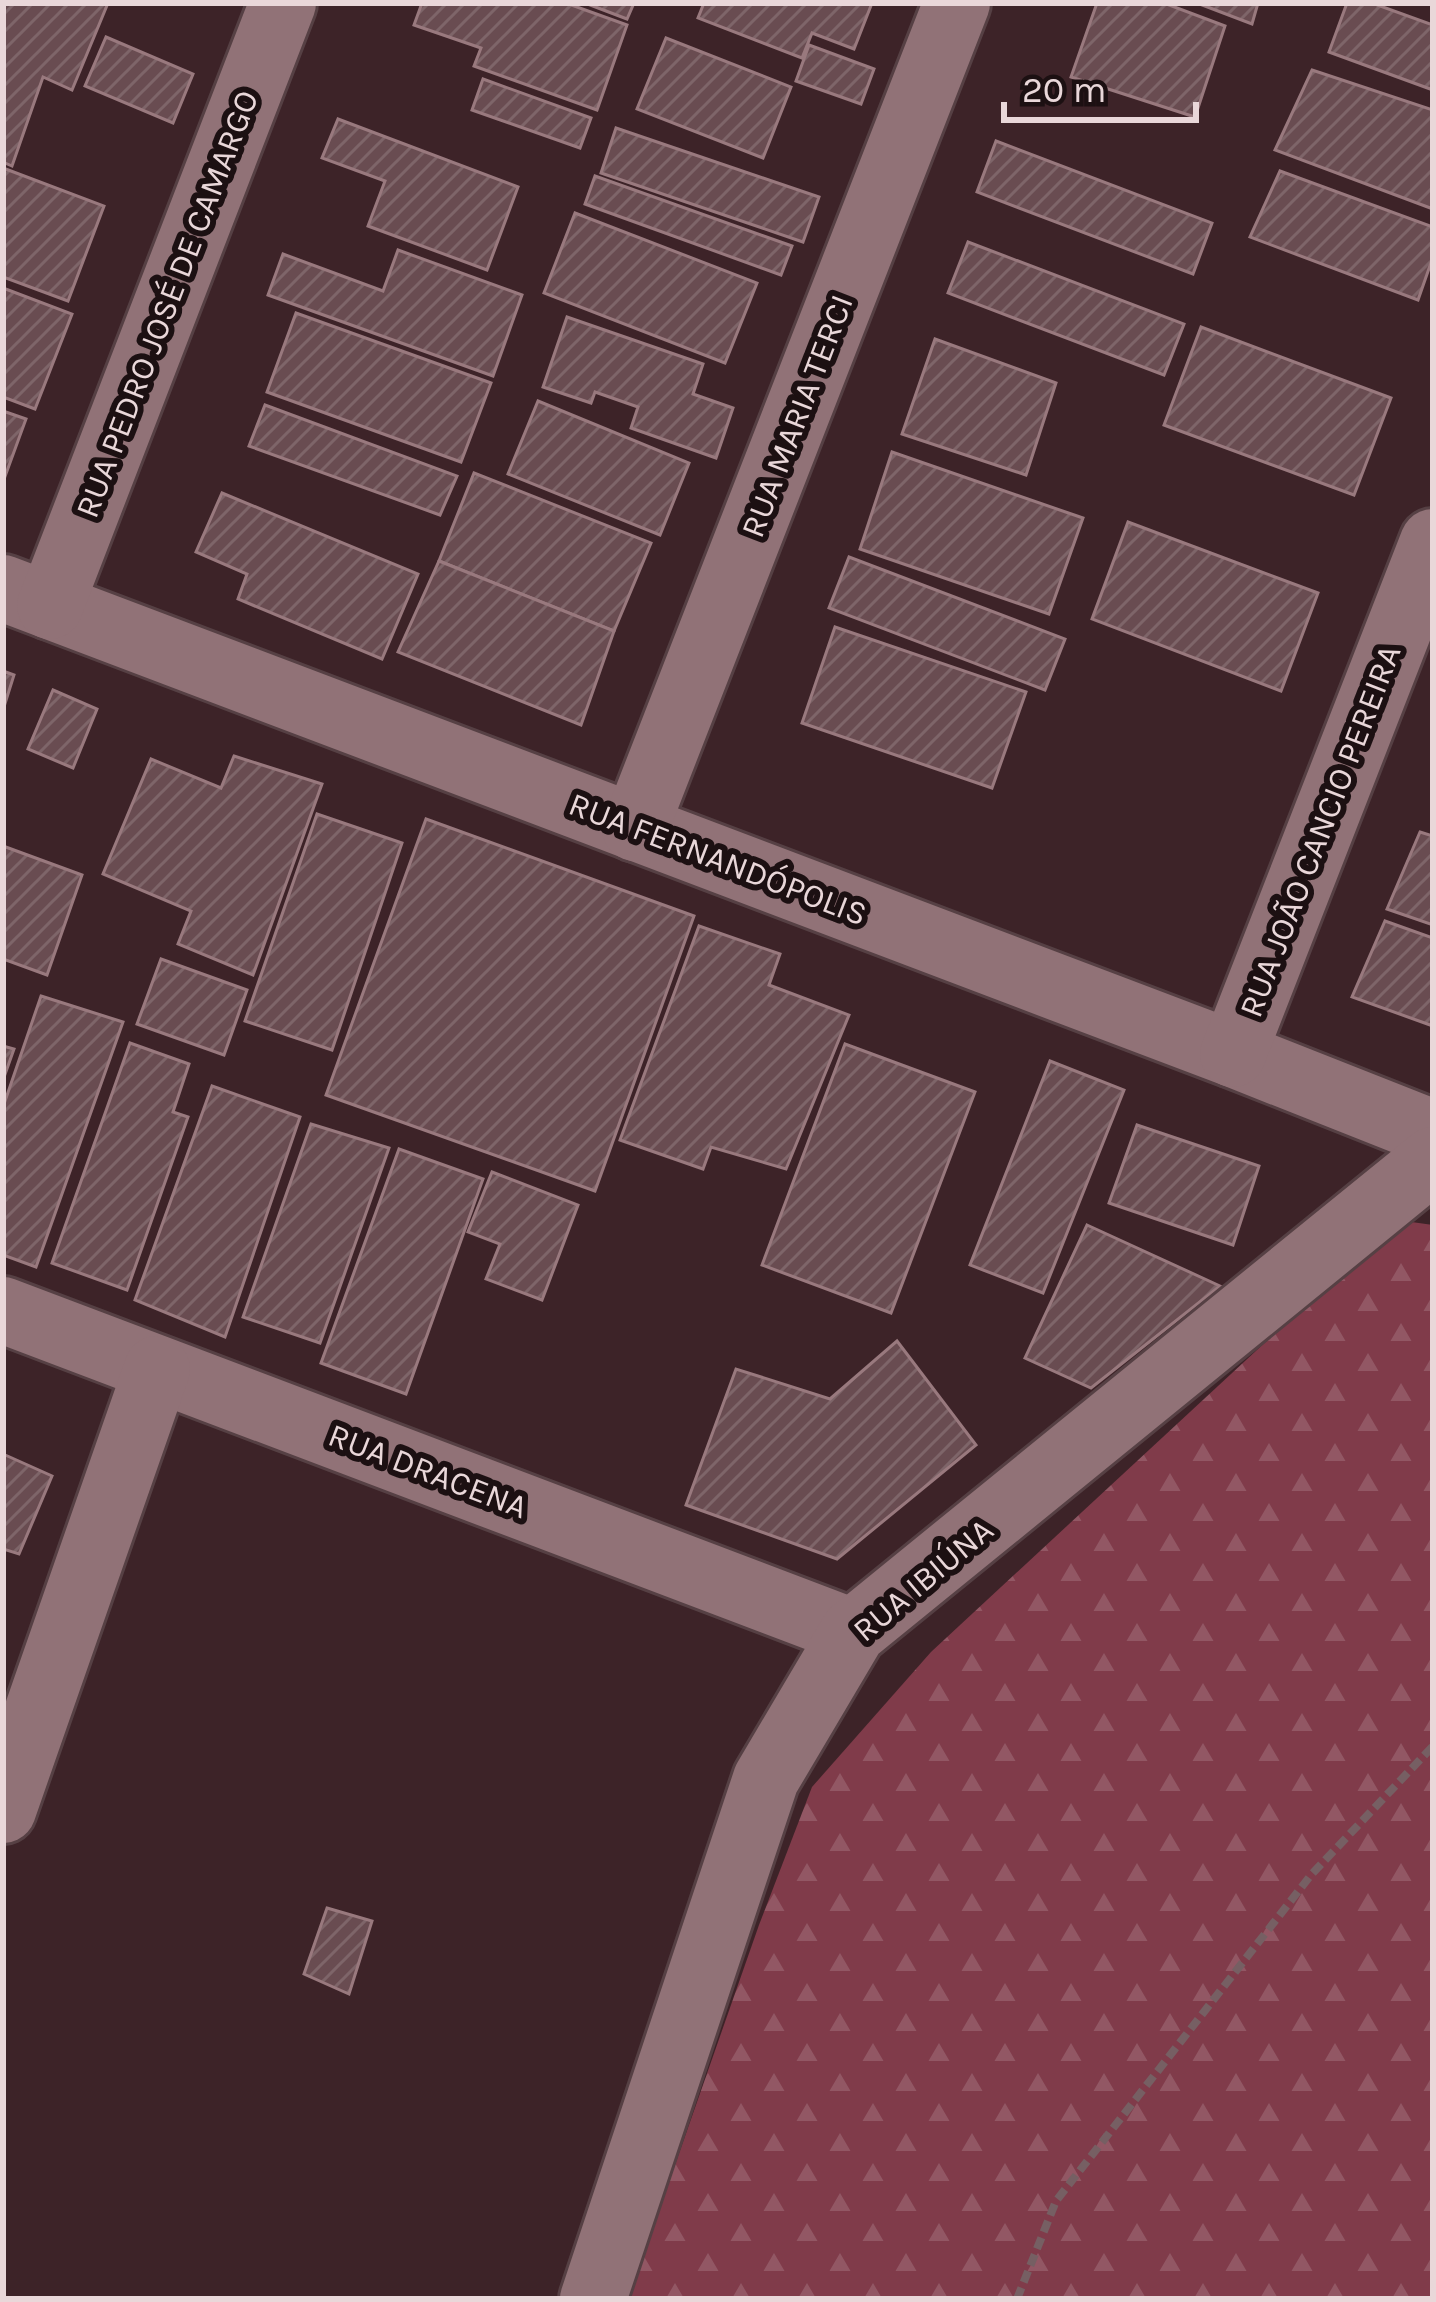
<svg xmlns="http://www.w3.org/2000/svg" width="1436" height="2302" viewBox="0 0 1436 2302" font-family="Karla,sans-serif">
	<defs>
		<pattern id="forest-firs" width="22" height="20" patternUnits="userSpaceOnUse" patternTransform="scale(3)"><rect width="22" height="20" fill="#803b4a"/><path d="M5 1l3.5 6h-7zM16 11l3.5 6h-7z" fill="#925764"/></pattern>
		<pattern id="building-hatch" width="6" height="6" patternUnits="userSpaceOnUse" patternTransform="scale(3)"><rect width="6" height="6" fill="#694c51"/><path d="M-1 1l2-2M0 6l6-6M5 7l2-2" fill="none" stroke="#7e6569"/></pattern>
	</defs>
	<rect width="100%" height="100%" fill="#3d2328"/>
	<polygon fill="url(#forest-firs)" points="1397,1220 1433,1225 1433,2299 628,2299 759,1925 812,1787 931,1652"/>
	<g fill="url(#building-hatch)" stroke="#99797e" stroke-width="3">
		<polygon points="3,3 108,3 72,90 43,77 12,166 3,162"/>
		<polygon points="422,3 566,3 627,25 597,110 474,66 481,48 414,25"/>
		<polygon points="585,3 634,3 627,19"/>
		<polygon points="704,3 872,3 854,49 812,33 802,58 698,18"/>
		<polygon points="1097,3 1164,3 1225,26 1195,117 1071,77"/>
		<polygon points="1197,3 1258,3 1252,24"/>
		<polygon points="1347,3 1372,3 1433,25 1433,90 1329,52"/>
		<polygon points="106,37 193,74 173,123 85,86"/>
		<polygon points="666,38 791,87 763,158 637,109"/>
		<polygon points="809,45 874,69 861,104 796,81"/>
		<polygon points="1312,70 1433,110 1433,209 1275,150"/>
		<polygon points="483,79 591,118 580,148 472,110"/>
		<polygon points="338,119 518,187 487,270 368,226 385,181 322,158"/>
		<polygon points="616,128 819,197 803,242 601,173"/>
		<polygon points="996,141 1212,223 1193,274 977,192"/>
		<polygon points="3,168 104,206 68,301 3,277"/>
		<polygon points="1280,171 1433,227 1433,257 1418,300 1250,237"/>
		<polygon points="595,176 792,246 781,275 585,204"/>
		<polygon points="575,213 757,283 725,363 544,293"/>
		<polygon points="968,242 1184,324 1164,375 948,293"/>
		<polygon points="398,250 522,295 493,376 268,295 283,254 383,291"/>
		<polygon points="3,288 72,314 35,409 3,397"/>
		<polygon points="296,313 491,383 461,462 267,392"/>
		<polygon points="567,317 703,364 693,394 733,408 716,458 631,428 638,407 595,392 591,403 543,387"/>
		<polygon points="1201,327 1391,398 1354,495 1164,425"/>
		<polygon points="935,339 1056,383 1026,475 902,434"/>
		<polygon points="538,401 689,463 660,535 508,474"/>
		<polygon points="265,405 457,476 440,515 249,446"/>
		<polygon points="3,411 26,419 3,482"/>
		<polygon points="892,452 1083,518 1049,614 860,549"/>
		<polygon points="474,473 651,543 614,631 439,561"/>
		<polygon points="222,493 418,574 382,659 238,599 247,574 196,552"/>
		<polygon points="1128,522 1318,593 1281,691 1092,619"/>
		<polygon points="849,557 1065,639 1045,690 829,608"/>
		<polygon points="439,561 614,631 581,725 398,652"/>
		<polygon points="835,627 1026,692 992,788 802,723"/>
		<polygon points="3,671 14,675 3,710"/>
		<polygon points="53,690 97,709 73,768 28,749"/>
		<polygon points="234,756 322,784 253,975 178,944 191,911 103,874 151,759 221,788"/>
		<polygon points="317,814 402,843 332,1050 245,1021"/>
		<polygon points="426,819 694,916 595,1191 326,1095"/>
		<polygon points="1420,832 1433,836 1433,925 1387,909"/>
		<polygon points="3,846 82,875 47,975 3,959"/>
		<polygon points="1385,921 1433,938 1433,1026 1352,997"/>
		<polygon points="699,926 780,954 769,985 849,1015 786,1169 711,1147 703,1169 620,1140"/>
		<polygon points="161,959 247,990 224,1055 137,1024"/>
		<polygon points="41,996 123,1022 36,1267 3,1255 3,1107"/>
		<polygon points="130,1043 189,1064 173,1112 188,1117 127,1290 52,1263"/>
		<polygon points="845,1044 975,1092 891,1313 762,1265"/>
		<polygon points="3,1046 14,1049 3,1080"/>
		<polygon points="1050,1061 1124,1090 1043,1293 970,1265"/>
		<polygon points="212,1086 300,1117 225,1337 135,1300"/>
		<polygon points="311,1124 389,1148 320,1343 243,1317"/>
		<polygon points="1137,1125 1259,1166 1233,1245 1109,1203"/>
		<polygon points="399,1149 483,1179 406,1394 321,1363"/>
		<polygon points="492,1172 578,1205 542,1300 486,1279 500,1244 468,1232"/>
		<polygon points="1087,1225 1220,1286 1091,1388 1025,1358"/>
		<polygon points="897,1341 976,1445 837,1559 686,1505 736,1369 830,1399"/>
		<polygon points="3,1454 52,1476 19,1554 3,1549"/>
		<polygon points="327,1908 372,1921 349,1994 304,1974"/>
	</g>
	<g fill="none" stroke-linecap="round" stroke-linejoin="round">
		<g stroke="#564044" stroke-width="72">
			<g id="street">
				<polyline points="3,588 1233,1054 1433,1133"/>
				<polyline points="50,606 283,3"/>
				<polyline points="635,828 957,3"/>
				<polyline points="1233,1054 1433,542"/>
				<polyline points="3,1310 853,1632"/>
				<polyline points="3,1810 157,1369"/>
				<polyline points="593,2299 766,1779 853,1632 1433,1160"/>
			</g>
		</g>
		<polyline stroke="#765f63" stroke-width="8" stroke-dasharray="12 6" stroke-linecap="butt" points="1017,2299 1056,2201 1311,1875 1433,1746"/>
		<use href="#street" stroke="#917277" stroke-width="66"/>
	</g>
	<g text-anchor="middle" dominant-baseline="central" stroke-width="12" stroke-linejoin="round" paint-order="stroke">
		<g font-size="33" fill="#e9d7d9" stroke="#1c1012">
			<text transform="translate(167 304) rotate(-69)">RUA PEDRO JOSÉ DE CAMARGO</text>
			<text transform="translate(797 416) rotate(-69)">RUA MARIA TERCI</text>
			<text transform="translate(1320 831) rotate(-69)">RUA JOÃO CANCIO PEREIRA</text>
			<text transform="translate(718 859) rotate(21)">RUA FERNANDÓPOLIS</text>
			<text transform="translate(428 1471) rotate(21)">RUA DRACENA</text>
			<text transform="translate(923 1580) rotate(-40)">RUA IBIÚNA</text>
		</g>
	</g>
	<rect width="1436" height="2302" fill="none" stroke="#e9d7d9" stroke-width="12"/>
	<path d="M1004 102v18h192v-18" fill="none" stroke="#e9d7d9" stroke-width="6"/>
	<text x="1022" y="102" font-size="36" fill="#e9d7d9" stroke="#1c1012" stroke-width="9" paint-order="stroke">20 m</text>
</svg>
